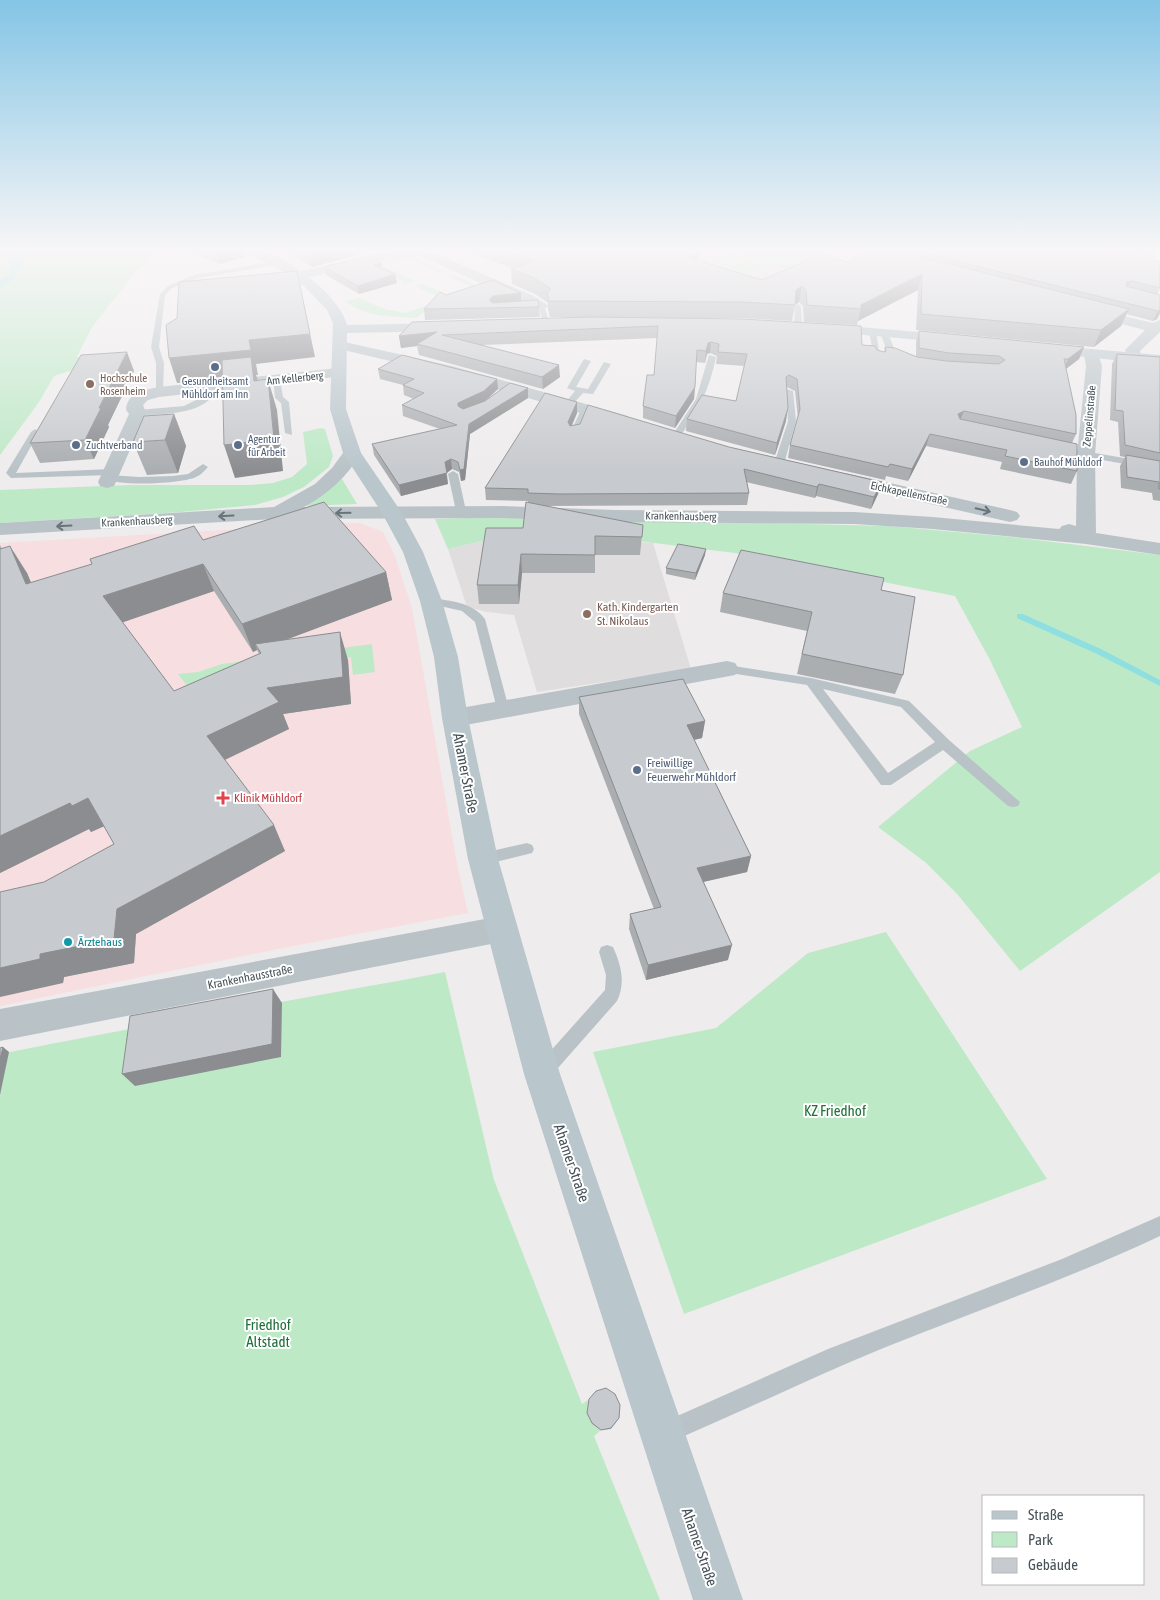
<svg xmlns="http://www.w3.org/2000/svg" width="1160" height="1600" viewBox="0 0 1160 1600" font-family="'Asap Condensed',sans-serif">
	<rect width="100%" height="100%" fill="#efeced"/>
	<g fill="#e0ddde">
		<polygon points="641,248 872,248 858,256 845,252 786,279 763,280 752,279"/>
		<polygon points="507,535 653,543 691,669 537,692 514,615 487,612 467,607 448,549"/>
	</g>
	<polygon fill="#f7dee0" points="346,523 360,523 383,532 395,556 412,608 457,864 468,913 288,947 0,1006 0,543"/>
	<g fill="#bee9c7">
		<polygon points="0,248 158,248 137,270 92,327 77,357 83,360 73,370 54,376 39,402 0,455"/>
		<polygon points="718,248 835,248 788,269"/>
		<polygon points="412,252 419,255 413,257 443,271 438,272 406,258 381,265 416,281 404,284 403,281 368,264"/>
		<polygon points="728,253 769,265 750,273 709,261"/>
		<path d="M 452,274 L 487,290 C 469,296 429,306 416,318 C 391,316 365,317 345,301 L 359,298 L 384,309 L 405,313 L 444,300 L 415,286 L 423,284 L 453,297 L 477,289 L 447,276 Z"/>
		<polygon points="321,428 325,429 333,456 329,467 304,487 283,497 255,505 181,512 0,523 0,490 129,485 250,485 273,483 292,477 307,464 303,432"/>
		<polygon points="342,479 357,504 304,506"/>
		<polygon points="492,517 889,526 1012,537 1160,555 1160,872 1020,971 958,895 925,862 878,827 970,751 1022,727 990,660 955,596 735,553 638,541 507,535 448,549 435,519"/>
		<polygon points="372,644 375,672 353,675 351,657 302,664 204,708 178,674 198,672 222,664"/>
		<polygon points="886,932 1047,1179 684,1314 593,1052 716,1028 808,953"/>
		<path d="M 445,972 L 494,1180 L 582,1404 L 588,1400 L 592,1424 L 601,1430 L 594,1436 L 660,1600 L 0,1600 L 0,1054 C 148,1024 297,1000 445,972 Z"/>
	</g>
	<path fill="#8fdfe1" d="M 15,248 L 30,248 C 27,266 15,279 0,288 L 0,281 L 10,274 L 11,268 L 9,262 Z"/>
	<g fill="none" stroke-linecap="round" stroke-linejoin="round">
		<polygon fill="#8fdfe1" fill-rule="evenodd" points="1017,614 1023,614 1103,650 1160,680 1160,686 1097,654 1017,618"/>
		<g fill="#b9c3c7" fill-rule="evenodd">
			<polygon points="279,261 282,263 281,264 198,278 172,288 165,295 159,347 164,363 163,392 156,394 156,363 151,347 160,294 168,286 194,275"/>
			<polygon points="798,304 801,306 802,326 798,328 794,326 795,306"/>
			<polygon points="528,305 544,305 550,325 543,323 539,308 526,308 525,307"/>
			<polygon points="869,330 876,332 881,362 874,360"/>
			<path d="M 881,331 L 887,331 L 896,353 L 906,358 L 906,362 C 890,363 885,345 880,333 Z"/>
			<path d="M 709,355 L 716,357 C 710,388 698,412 679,438 L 673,438 L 672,436 L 696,399 Z"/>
			<polygon points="584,359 591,361 576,387 588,389 604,362 611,364 593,394 583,393 572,405 566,405 565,403 575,391 567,388"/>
			<polygon points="273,378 280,380 283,397 289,402 292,435 285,433 281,403 275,398"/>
			<polygon points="786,389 793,391 796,421 784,464 779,467 774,464 788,421"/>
			<path d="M 204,396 L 211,398 C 194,416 160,413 138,416 L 134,413 L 138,410 L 184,406 Z"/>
			<polygon points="582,407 589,409 578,434 571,436 570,434"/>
			<polygon points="35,429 39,432 16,473 112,469 117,472 112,475 11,478 6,473 31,432"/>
			<polygon points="1077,450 1142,461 1147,464 1142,467 1074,455 1074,451"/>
			<path d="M 203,464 L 208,467 C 204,471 201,475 196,477 C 182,484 115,487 104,478 L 109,475 L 139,477 L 173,476 L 188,474 Z"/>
			<polygon points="453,471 458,474 466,511 461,514 456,511 448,474"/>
			<path d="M 431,598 C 451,601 472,602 485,619 L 509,709 L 507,712 L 499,712 L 497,709 L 475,622 L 462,611 L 427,603 L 426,601 L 427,599 Z"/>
			<path d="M 727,665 L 811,678 L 909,701 L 949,740 L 1020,802 L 1018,806 L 1013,807 L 1008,806 L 943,750 L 891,785 L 881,785 L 807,685 L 723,672 L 721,669 ZM 823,689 L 901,707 L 935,742 L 888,773 Z"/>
			<polygon points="527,843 532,845 534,849 532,853 483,865 478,863 476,859 478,855 483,853"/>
			<path d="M 607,945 L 613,947 C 621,965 626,982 617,1001 L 550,1077 L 544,1080 L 538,1077 L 535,1071 L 538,1065 L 605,990 L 606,975 L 599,952 L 601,947 Z"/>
			<path d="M 1160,1216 L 1160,1236 C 1071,1278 978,1310 886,1347 C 812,1377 740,1413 665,1444 L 657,1441 L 654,1433 L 657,1425 L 828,1349 L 1062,1259 Z"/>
		</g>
		<g fill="#b9c3c7" fill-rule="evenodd">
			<polygon points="400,248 422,248 534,296 549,306 542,310 537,309 412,252 299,280 293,276 294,273"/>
			<polygon points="1087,307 1153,323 1160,320 1160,332 1140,351 1141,358 1138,361 1128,361 1125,350 1145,330 1082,314 1080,311"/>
			<polygon points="340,341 452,366 628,416 630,420 628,424 622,425 441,373 335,348 333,345 335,342"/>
			<path d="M 1092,349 L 1097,351 L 1102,366 L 1095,455 L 1096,533 L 1160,543 L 1160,555 L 1086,544 L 933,529 L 854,524 L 616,522 L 503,518 L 275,519 L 0,535 L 0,523 L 274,507 L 315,484 L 332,468 L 346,449 L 352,448 L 358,449 L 361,453 C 347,477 328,494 304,507 L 503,506 L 616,510 L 854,512 L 933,517 L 1059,529 L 1062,526 L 1069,524 L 1076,526 L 1077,455 L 1086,366 L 1084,354 L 1087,351 Z"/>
			<path d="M 338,368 L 344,370 L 346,373 L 344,376 L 159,397 L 148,400 L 143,405 L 146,413 L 116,482 L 114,486 L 107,488 L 100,486 L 98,482 L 129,414 L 126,410 C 127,392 145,390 159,387 Z"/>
			<polygon points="845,473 1010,510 1017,512 1020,516 1017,520 1010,522 838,483 836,479 838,475"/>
			<polygon points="727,661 735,663 739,669 735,675 455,727 446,724 442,718 446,712 455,709"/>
			<polygon points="501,916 512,919 517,929 512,939 501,942 0,1041 0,1009"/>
		</g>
		<g fill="#b9c6cc" fill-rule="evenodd">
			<path d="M 238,248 C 243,248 249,247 254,248 C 284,253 340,295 347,325 L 445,323 L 450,324 L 452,327 L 450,330 L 445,331 L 347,333 L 346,409 L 361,453 L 402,513 L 423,552 L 442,601 L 458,657 L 468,718 L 498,859 L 560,1074 L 743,1600 L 693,1600 L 524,1074 L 468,859 L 442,718 L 434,657 L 420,601 L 403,552 L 382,513 L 343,453 L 330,409 L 333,323 L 327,310 L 305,287 L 275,266 L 240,251 Z"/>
			<polygon points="823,324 955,335 960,336 962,339 960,342 955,343 818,331 816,328 818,325"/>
			<polygon points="1045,345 1160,355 1160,365 1040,352 1038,349 1040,346"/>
		</g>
	</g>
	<g fill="#abaeb1" fill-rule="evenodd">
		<polygon points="179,248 244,248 246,256 220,264"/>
		<polygon points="280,248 382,248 312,267"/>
		<polygon points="456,248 685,248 699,252 698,260 762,280 847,262 888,249 888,248 1098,248 1160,288 1157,295 1160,295 1160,313 1157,319 1153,321 1126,314 1121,326 1094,347 916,330 918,290 858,321 857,325 804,322 803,306 799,302 795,305 792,321 741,318 689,318 862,345 884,352 885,347 916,356 916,342 919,331 1084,347 1079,359 1066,369 1076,434 1072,443 1077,471 1071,484 1000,469 1002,462 926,446 908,481 886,476 885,480 788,458 790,445 798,418 795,391 787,387 786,421 775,455 686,431 687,419 736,401 745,366 716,364 717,356 710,353 707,354 705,363 696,362 694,399 675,428 643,418 643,406 654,375 657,338 482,345 560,377 543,389 419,355 417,346 401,348 399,336 569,317 550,317 548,309 548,303 535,294 512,284 511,269 512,268"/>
		<polygon points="1107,248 1159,248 1159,249 1155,258"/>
		<polygon points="381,263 381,268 395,274 397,283 359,294 326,275 324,267"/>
		<polygon points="446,295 521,301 539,307 540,317 425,320 424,309"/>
		<polygon points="1117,354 1160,357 1160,501 1153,500 1152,493 1121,488 1120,466 1125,457 1120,456 1118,422 1110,420 1112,364"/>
		<polygon points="378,369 497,379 498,389 485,401 528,398 470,434 465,480 461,481 459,472 452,469 447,473 448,484 401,496 374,455 372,444 440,429 403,416 402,405 414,399 404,395 403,385 380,379"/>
		<polygon points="134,371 108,425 109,427 94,459 40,463 30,443"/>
		<polygon points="577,402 577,413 572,426 729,447 882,482 878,494 871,509 816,496 815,498 746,482 749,493 747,505 543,506 643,525 640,555 595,555 595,573 522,573 519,604 479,604 477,585 523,528 528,503 528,501 486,500 485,488"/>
		<polygon points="174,414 186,446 178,473 147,475 133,442"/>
		<path d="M 203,540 L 386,572 L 392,600 L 284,640 L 348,660 L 351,704 L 283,714 L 289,729 L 225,760 L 285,851 L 136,934 L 134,963 L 64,977 L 63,983 L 44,882 L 114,844 L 104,826 L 91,832 L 89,829 L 0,873 L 0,545 L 2,549 L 27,573 L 31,583 ZM 214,591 L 253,652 L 257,650 L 259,654 L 174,691 L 122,622 Z"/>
		<polygon points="705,555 695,580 666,574 666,568"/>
		<polygon points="881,590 903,675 895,694 797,674 807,631 720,612 723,593"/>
		<polygon points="579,697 705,721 702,738 694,740 751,856 747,872 703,882 728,960 646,980 629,929 630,914 654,909 579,714"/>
		<polygon points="587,1413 619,1418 611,1429 601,1430 592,1424"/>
	</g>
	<g fill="#8b8d90">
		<polygon points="218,248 244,248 246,256 220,264 215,249"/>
		<polygon points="321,248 382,248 312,267 309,251"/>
		<polygon points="699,252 697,268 687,257"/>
		<polygon points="381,263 382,271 374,265"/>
		<polygon points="297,271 315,357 256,364 258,375 256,375 260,387 254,381 253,375 177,383 169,358 249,340"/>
		<polygon points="395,274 397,283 359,294 358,286"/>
		<polygon points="922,274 918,290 858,321 861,309 861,305"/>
		<polygon points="1131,281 1126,290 1123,291 1127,282"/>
		<polygon points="802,286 799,302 795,305 796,290"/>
		<polygon points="521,293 521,304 494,306 489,300 493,296"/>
		<polygon points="1129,309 1121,326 1094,347 1101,330"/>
		<polygon points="1160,310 1160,313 1157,319 1153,321 1158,311"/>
		<polygon points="437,332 417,344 417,346 401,348 399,336"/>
		<polygon points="711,342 710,353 707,354 705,363 706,351 708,343"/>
		<polygon points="1084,347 1079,359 1063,371 1068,359"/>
		<polygon points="127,352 134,371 108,425 109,427 94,459 85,440 99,408"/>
		<polygon points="559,365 560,377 543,389 542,377"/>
		<polygon points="268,379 277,410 283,471 235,478 224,445"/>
		<polygon points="497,379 498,389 485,401 459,413 458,406 458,403"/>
		<polygon points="695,387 694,399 675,428 676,416"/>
		<polygon points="528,388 528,398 470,434 465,480 461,481 460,470 469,424"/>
		<polygon points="577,402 577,413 568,433 568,422"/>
		<polygon points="788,408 786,421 775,455 777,443"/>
		<polygon points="964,411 959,423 958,414"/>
		<polygon points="174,414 186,446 178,473 165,440"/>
		<polygon points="930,434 926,446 908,481 912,469"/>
		<polygon points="451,459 452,469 446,473 448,484 401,496 399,485"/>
		<polygon points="882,482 878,494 871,509 874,497"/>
		<polygon points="819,484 816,496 815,498 817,487"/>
		<polygon points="10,546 27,573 43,611 26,584"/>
		<polygon points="706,549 705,555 695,580 696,573"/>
		<polygon points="521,554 522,573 519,604 518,585"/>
		<polygon points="203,564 214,591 118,624 103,596"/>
		<polygon points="386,572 392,600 259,650 255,644 257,650 253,652 242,624"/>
		<polygon points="340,632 348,660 351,704 283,714 289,729 220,762 207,736 267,688"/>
		<polygon points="705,721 702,738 684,742 687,725"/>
		<polygon points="88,798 107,825 91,832 89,829 0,873 0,836 70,803"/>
		<polygon points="274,825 285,851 136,934 134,963 64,977 63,983 0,997 0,968 40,954 117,909"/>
		<polygon points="751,856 747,872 694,884 697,868"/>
		<polygon points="732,945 728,960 646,980 648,965"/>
		<polygon points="273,989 282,1003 281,1057 135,1086 122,1074"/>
		<polygon points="3,1047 9,1052 0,1095 0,1059"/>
	</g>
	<g fill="#c7cace" stroke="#8b8d90">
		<polygon points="303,248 321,248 309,251"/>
		<polygon points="497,248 685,248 699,252 687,257 762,280 822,254 847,262 872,248 885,248 1129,309 1101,330 921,314 922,274 861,305 861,309 807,305 806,290 802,286 796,290 795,305 743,302 549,301 547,293 550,290 550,288 534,278 511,269 534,261"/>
		<polygon points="904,248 1098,248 1159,261 1160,288 1131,281 1127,282 1126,286 1160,295 1160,310 1158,311"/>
		<polygon points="367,257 381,263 374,265 395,274 358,286 324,267"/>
		<polygon points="297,271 310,334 249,340 251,350 169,358 166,325 177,318 179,282"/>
		<polygon points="492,280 521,293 493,296 489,300 493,303 535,300 538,300 539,307 424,309 440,292 446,295"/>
		<polygon points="592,317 742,319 861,326 862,345 875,346 877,350 884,352 886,351 885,347 895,348 917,357 946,361 999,364 1005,360 999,356 949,353 919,348 919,331 1084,347 1068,359 1064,359 1076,415 1076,434 964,411 958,414 960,419 1077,444 1077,471 1005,456 1007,450 930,434 912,469 890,464 888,467 790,445 800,409 797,379 789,375 786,377 788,408 777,443 687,419 702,395 736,401 747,354 718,352 719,344 711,342 708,343 706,351 697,350 695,387 676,416 643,406 647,375 654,375 658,326 442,335 559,365 542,377 417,344 437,332 399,336 412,322"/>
		<polygon points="127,352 99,408 101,408 85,440 30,443 81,355"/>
		<polygon points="1117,354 1160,357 1160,453 1125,445 1123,411 1115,410"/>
		<polygon points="402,355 497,379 484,391 458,403 458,406 463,409 485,401 510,383 528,388 469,424 464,469 460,470 458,462 451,459 445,462 447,473 399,485 372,444 457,425 402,405 424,393 403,385 414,379 378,369"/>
		<polygon points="251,357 254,381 268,379 274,439 224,445 222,360"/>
		<polygon points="545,393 577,402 568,422 570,426 580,424 588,405 729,447 882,482 874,497 819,484 817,487 744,469 749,493 559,494 528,493 528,489 485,488"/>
		<polygon points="174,414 165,440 133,442 144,416"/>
		<polygon points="1126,455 1160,461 1160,489 1159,489 1159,482 1127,477"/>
		<polygon points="324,502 386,572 242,624 203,564 103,596 174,691 261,653 255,644 340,632 343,677 267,688 279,702 207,736 274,825 117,909 114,939 40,954 40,959 0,968 0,892 44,882 114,844 88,798 72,806 70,803 0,836 0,549 10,546 26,584 92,564 90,559 194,526 203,540"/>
		<polygon points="526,502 643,525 642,537 595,536 595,555 521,554 518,585 477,585 486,528 523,528"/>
		<polygon points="678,544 706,549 696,573 666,568"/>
		<polygon points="741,550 884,578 881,590 915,597 903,675 802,654 812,612 723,593"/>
		<polygon points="683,679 705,721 687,725 751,856 697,868 732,945 648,965 630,914 661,907 579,697"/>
		<polygon points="273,989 272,1044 122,1074 130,1016"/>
		<polygon points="3,1047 0,1059 0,1048"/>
		<polygon points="606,1388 615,1394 620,1405 619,1418 611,1428 601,1430 592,1423 587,1413 589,1399 596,1391"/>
	</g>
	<defs><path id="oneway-shaft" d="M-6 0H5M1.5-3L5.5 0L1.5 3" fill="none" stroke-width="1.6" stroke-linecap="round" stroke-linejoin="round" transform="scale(1.25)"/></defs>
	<g stroke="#687479">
		<use href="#oneway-shaft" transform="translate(983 510) rotate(13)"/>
		<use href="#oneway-shaft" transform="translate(343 513) rotate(179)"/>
		<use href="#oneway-shaft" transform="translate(226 516) rotate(177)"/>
		<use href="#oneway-shaft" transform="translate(64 526) rotate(177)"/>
	</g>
	<linearGradient id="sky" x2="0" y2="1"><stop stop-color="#84c5e5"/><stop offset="0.53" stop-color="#f8f6f7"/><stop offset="1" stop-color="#f8f6f7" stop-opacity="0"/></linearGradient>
	<rect width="1160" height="472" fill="url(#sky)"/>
	<g fill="#5c6f8a" stroke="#fff" stroke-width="2">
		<circle cx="215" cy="367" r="5"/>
		<circle cx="76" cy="445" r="5"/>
		<circle cx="238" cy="445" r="5"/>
		<circle cx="1024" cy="462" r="5"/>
		<circle cx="637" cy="770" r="5"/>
	</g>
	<g fill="#8d6e63" stroke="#fff" stroke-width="2">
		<circle cx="90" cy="384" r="5"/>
		<circle cx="587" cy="614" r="5"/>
	</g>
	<path fill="#e0444e" stroke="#fff" stroke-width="2" d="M220.5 790.5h5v5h5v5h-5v5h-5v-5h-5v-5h5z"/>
	<circle fill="#0f9aa8" stroke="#fff" stroke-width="2" cx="68" cy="942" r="5"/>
	<g text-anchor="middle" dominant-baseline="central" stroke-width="4" stroke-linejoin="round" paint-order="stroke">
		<g font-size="11" fill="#785e54" stroke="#fff" text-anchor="start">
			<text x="100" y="378">Hochschule<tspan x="100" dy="13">Rosenheim</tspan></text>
		</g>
		<g font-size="11" fill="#465257" stroke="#fff">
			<text transform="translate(295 378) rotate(-6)">Am Kellerberg</text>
			<text transform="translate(1089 416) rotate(-85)">Zeppelinstraße</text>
			<text transform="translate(909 493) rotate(12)">Eichkapellenstraße</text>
			<text transform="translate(681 516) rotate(1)">Krankenhausberg</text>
			<text transform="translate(137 521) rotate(-3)">Krankenhausberg</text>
		</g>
		<g font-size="11" fill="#4e5e75" stroke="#fff" text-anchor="start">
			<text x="215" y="381" text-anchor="middle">Gesundheitsamt<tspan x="215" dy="13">Mühldorf am Inn</tspan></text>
			<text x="248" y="439">Agentur<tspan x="248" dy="13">für Arbeit</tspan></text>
			<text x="86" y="445">Zuchtverband</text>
			<text x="1034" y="462">Bauhof Mühldorf</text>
		</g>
		<g font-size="12" fill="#785e54" stroke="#fff" text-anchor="start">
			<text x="597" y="607">Kath. Kindergarten<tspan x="597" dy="14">St. Nikolaus</tspan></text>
		</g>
		<g font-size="12" fill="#4e5e75" stroke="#fff" text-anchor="start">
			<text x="647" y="763">Freiwillige<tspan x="647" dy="14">Feuerwehr Mühldorf</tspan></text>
		</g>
		<g font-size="12" fill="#be3a42" stroke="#fff" text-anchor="start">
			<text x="234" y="798">Klinik Mühldorf</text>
		</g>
		<g font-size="12" fill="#0d838f" stroke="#fff" text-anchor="start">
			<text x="78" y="942">Ärztehaus</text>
		</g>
		<g font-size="12" fill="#465257" stroke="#fff">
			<text transform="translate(250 977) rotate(-11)">Krankenhausstraße</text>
		</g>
		<g font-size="15" fill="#465257" stroke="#fff">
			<text transform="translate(466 773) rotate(79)">Ahamer Straße</text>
			<text transform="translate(572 1163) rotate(71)">Ahamer Straße</text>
			<text transform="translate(700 1547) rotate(71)">Ahamer Straße</text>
		</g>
		<g font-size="15" fill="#20703a" stroke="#fff">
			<text x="835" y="1110">KZ Friedhof</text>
			<text x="268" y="1324">Friedhof<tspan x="268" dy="17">Altstadt</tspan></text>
		</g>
	</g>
	<rect x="982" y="1495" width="162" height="90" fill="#ffffff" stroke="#b5babc"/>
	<rect x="992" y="1511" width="25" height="8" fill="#b9c6cc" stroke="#b5babc"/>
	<text x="1028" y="1520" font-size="15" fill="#465257">Straße</text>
	<rect x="992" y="1532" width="25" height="15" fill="#bee9c7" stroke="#b5babc"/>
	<text x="1028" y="1545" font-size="15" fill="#465257">Park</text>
	<rect x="992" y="1558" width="25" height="15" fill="#c7cace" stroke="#b5babc"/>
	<text x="1028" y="1570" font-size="15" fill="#465257">Gebäude</text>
</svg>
